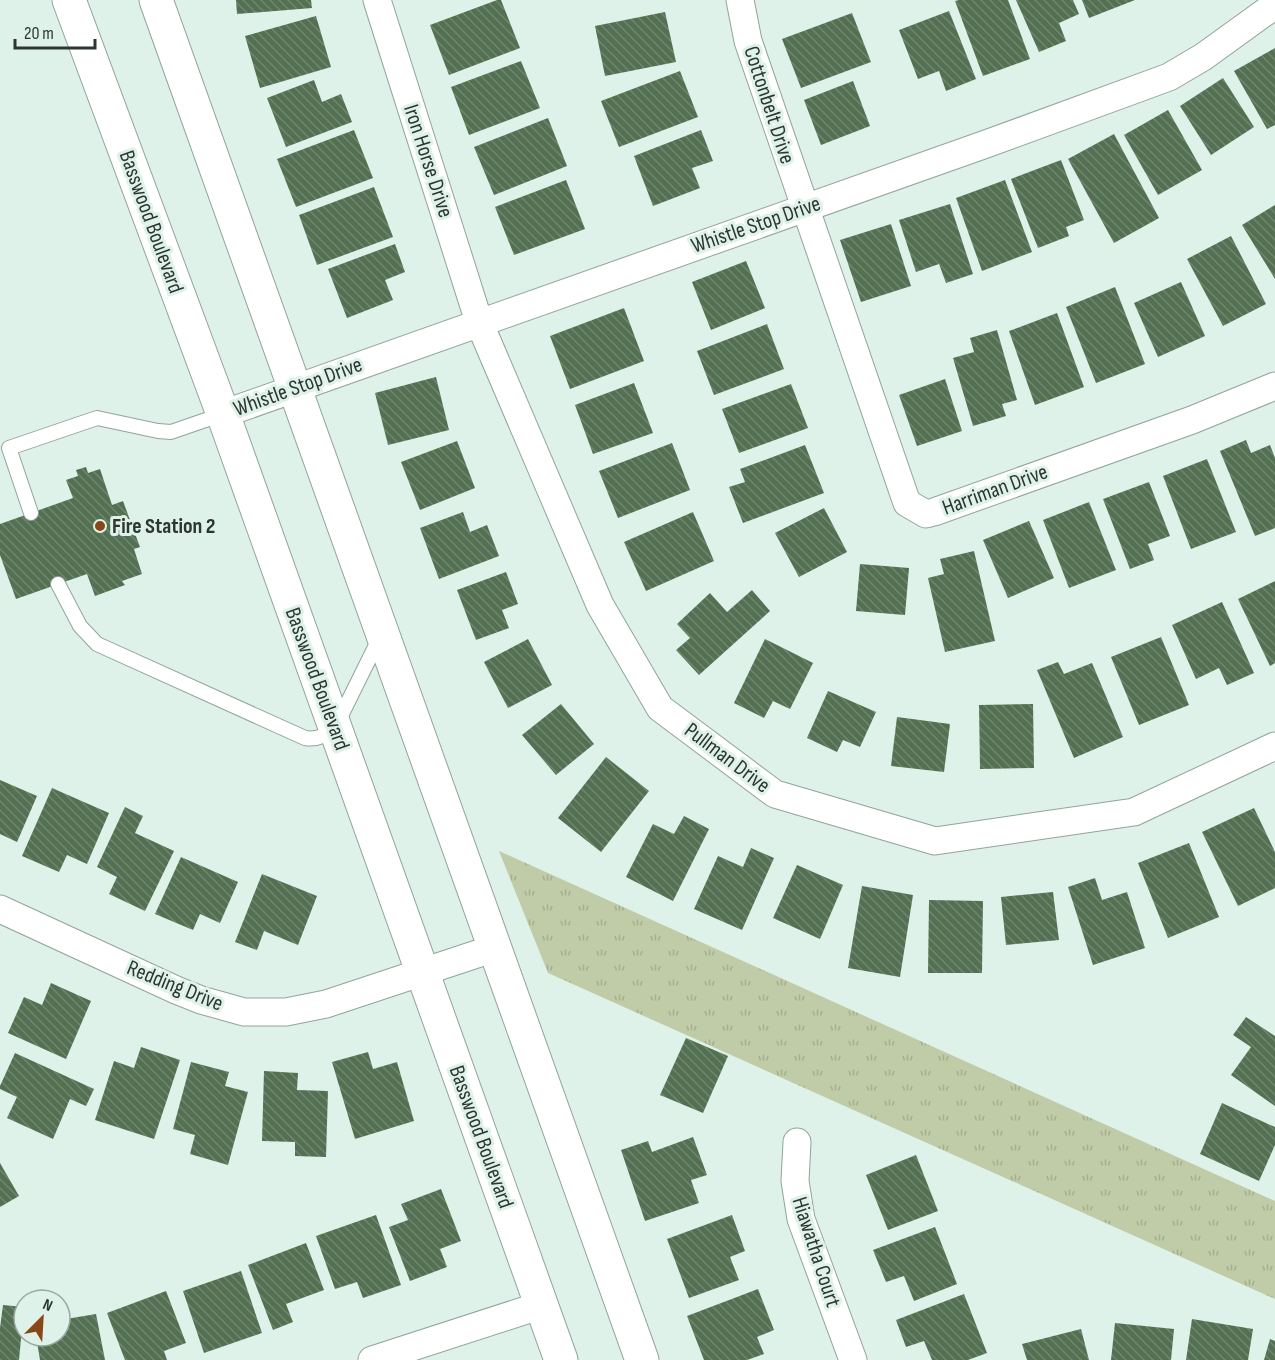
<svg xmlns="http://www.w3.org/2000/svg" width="1275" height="1360" viewBox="0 0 1275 1360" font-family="'Sofia Sans Condensed',sans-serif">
	<defs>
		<pattern id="grass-tufts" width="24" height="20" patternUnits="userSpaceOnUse" patternTransform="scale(1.5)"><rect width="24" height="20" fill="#c0cba7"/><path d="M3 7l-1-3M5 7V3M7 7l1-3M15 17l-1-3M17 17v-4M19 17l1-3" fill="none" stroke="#a5af90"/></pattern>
		<pattern id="building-back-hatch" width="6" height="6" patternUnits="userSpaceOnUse" patternTransform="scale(1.5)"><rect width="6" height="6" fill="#537152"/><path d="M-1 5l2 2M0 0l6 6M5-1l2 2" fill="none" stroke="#6e866e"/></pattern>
	</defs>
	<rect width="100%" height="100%" fill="#def2e9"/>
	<polygon fill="url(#grass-tufts)" points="499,851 1275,1201 1275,1299 548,973"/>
	<g fill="url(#building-back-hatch)">
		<polygon points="236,0 311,0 312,8 237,14"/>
		<polygon points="497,0 501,0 520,48 449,75 430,25"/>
		<polygon points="959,0 1008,0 1030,59 983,76 955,1"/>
		<polygon points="1016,0 1073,0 1079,14 1059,23 1066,41 1039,52"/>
		<polygon points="1082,0 1135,0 1089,18"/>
		<polygon points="949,11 976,79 946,91 939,71 918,79 899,30"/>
		<polygon points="665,12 676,62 605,76 595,26"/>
		<polygon points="852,13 871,62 801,88 782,39"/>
		<polygon points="316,16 331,67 260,88 245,36"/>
		<polygon points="1275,48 1275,125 1267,129 1234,71"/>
		<polygon points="521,61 540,108 469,135 451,87"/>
		<polygon points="680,71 698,117 619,147 601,101"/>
		<polygon points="1223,78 1254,127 1211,155 1180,106"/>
		<polygon points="314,80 322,102 341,94 352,122 286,147 267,98"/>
		<polygon points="853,81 870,126 821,145 804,100"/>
		<polygon points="1168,110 1202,170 1158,195 1124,135"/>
		<polygon points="548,118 567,166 494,195 474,147"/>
		<polygon points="354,130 373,178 296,207 277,159"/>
		<polygon points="701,130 713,161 692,168 700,188 653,206 634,156"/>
		<polygon points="1114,134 1159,218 1114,243 1068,159"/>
		<polygon points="1061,160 1084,220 1066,227 1069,236 1038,248 1011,179"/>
		<polygon points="566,180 585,229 514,255 495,207"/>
		<polygon points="1005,180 1032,252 982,271 956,198"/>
		<polygon points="374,187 393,237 317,265 299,215"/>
		<polygon points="950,204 973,274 946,283 939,264 916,272 899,220"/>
		<polygon points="1275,205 1275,279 1242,225"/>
		<polygon points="891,224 911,286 861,302 840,240"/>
		<polygon points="1231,236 1266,304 1223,326 1187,259"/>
		<polygon points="395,244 405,272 385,280 393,300 347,318 328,269"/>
		<polygon points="746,261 765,308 711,330 692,282"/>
		<polygon points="1181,282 1205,336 1158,357 1134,303"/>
		<polygon points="1115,287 1145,364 1096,383 1066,307"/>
		<polygon points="624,308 644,361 570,389 550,336"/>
		<polygon points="1057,313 1084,387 1035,405 1009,331"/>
		<polygon points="767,324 784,369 714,395 697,351"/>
		<polygon points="997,330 1017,400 1002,404 1006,416 973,426 953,358 974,352 970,338"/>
		<polygon points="436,377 449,430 388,445 375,393"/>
		<polygon points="945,379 962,431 917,446 899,395"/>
		<polygon points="634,383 653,433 593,454 575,405"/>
		<polygon points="791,384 808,428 739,453 722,409"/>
		<polygon points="1246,440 1251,453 1270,445 1275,458 1275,528 1255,536 1220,451"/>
		<polygon points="457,441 475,488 420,510 401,462"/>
		<polygon points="672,443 690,490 618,518 599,471"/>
		<polygon points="805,445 824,493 743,523 729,487 745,482 740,469"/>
		<polygon points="1207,459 1236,532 1191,549 1163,476"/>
		<polygon points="86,467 88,473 100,469 112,505 123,501 140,547 134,549 142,574 122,581 125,585 95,596 87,574 16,599 0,555 0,524 73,498 66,480 78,476 76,470"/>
		<polygon points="1149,482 1170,536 1148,544 1154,560 1130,569 1103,499"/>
		<polygon points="1089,502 1116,570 1069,588 1043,520"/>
		<polygon points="824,508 847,552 799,577 775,533"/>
		<polygon points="463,512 470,532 487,525 499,556 439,579 420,528"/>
		<polygon points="693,512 714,561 646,591 624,542"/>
		<polygon points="1029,521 1054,578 1008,598 983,540"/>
		<polygon points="974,551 995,641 945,652 928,578 944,574 940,559"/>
		<polygon points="860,564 909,568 905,615 856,611"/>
		<polygon points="506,572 518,604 502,610 509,628 476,640 457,590"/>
		<polygon points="1275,581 1275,663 1270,666 1238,599"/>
		<polygon points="752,590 770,611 699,675 676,650 690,638 677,624 710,593 727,612"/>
		<polygon points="1222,602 1254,673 1227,685 1219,668 1196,679 1172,625"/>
		<polygon points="1161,637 1189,705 1139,725 1111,657"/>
		<polygon points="528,639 552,685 508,708 484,662"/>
		<polygon points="765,639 813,663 790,709 773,701 764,718 734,703"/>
		<polygon points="1058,662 1064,674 1092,663 1123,737 1074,758 1037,670"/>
		<polygon points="828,691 876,712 860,747 843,740 837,752 807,738"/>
		<polygon points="561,704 594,744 556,775 522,735"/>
		<polygon points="1033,704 1034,768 980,769 979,705"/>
		<polygon points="897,717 950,724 944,772 891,766"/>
		<polygon points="606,757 649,791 601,852 558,818"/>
		<polygon points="0,780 37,796 17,842 0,834"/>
		<polygon points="52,788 109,813 87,864 67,855 59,872 22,856"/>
		<polygon points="125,807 143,816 135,833 174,851 145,911 109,894 117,877 97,867"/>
		<polygon points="1254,808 1275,852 1275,888 1238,906 1202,832"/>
		<polygon points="684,816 709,829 673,901 626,877 653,824 674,834"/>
		<polygon points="1189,843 1219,917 1168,938 1138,863"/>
		<polygon points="751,848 774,858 742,930 694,909 718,856 743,867"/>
		<polygon points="181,857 238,882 220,923 200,914 193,930 155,914"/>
		<polygon points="797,865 843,885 820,939 773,918"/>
		<polygon points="262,874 317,896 298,945 264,931 257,950 235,942"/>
		<polygon points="1095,878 1102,900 1127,892 1145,948 1093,965 1068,887"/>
		<polygon points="862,886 913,895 900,977 848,968"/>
		<polygon points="1053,892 1059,940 1006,945 1001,897"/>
		<polygon points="929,900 983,901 982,973 928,973"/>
		<polygon points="51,983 91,1001 66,1059 8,1033 24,997 42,1005"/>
		<polygon points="1246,1017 1275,1036 1275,1106 1231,1075 1251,1047 1233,1035"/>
		<polygon points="686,1038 728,1056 703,1113 660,1095"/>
		<polygon points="141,1047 180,1060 154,1139 95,1120 114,1061 134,1068"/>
		<polygon points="368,1052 373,1069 397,1062 414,1121 355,1139 332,1062"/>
		<polygon points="15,1053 94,1089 86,1106 70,1099 53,1139 7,1118 17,1097 0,1089 0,1086"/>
		<polygon points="191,1062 229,1072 225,1086 248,1092 228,1165 190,1154 195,1135 173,1129"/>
		<polygon points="264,1071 298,1073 297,1090 328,1091 326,1157 295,1156 295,1142 262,1141"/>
		<polygon points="1222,1103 1275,1127 1275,1145 1259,1181 1200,1154"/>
		<polygon points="693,1137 707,1175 691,1180 699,1203 645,1221 621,1150 648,1141 652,1152"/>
		<polygon points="916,1155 938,1211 888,1230 866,1175"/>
		<polygon points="0,1163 19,1196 0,1207"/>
		<polygon points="441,1189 461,1241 440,1249 447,1267 410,1281 389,1227 408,1220 401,1204"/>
		<polygon points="376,1215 401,1285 363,1298 357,1282 335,1289 316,1236"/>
		<polygon points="732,1215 745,1251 730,1257 739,1280 689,1298 667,1239"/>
		<polygon points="935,1227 957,1284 914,1301 904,1276 886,1282 873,1250"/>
		<polygon points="306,1243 324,1290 286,1304 293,1322 273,1330 248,1265"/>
		<polygon points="241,1271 262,1333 204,1353 183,1291"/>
		<polygon points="758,1289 774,1330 757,1337 764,1354 747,1360 704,1360 687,1316"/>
		<polygon points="166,1291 186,1343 164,1351 167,1360 125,1360 107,1313"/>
		<polygon points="964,1294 987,1353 968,1360 932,1360 924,1341 906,1347 896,1320"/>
		<polygon points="3,1305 24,1307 19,1360 0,1360 0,1328"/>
		<polygon points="96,1314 105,1360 40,1360 36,1336 60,1336 60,1320"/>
		<polygon points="1192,1319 1253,1329 1248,1360 1186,1360"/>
		<polygon points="1115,1323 1174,1329 1171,1360 1111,1360"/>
		<polygon points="1081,1329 1089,1360 1027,1360 1022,1344"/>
		<polygon points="1270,1339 1275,1341 1275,1360 1264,1360"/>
	</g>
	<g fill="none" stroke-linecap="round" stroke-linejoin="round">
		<g stroke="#91a49c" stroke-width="16">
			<g id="service">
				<polyline points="31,513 9,448 97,418 158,431 171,432 223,414"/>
				<path d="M 58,584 L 80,626 L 97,644 L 305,738 C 317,740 326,736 335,728 L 380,637"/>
			</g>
		</g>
		<g stroke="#91a49c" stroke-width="29">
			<g id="minor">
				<polyline points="377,0 479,322 600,605 660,708 775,794 935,841 1134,812 1275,746"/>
				<polyline points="740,0 748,41 907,503 926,514 934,512 1192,420 1275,386"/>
				<polyline points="223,414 986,144 1169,77 1203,57 1275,5"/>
				<polyline points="0,909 176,990 201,1000 244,1012 286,1012 326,1004 495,948"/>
				<polyline points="797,1142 795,1181 801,1219 853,1360"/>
				<polyline points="372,1360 542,1305"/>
			</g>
		</g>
		<g stroke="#91a49c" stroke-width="35">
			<g id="secondary">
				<polyline points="69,0 223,414 561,1360"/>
				<polyline points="156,0 642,1360"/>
			</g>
		</g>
		<use href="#service" stroke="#fff" stroke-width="14"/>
		<use href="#minor" stroke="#fff" stroke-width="27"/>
		<use href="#secondary" stroke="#fff" stroke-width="33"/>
	</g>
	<circle fill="#894716" stroke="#def2e9" stroke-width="2" cx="100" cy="526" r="6"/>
	<g text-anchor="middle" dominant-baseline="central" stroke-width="6" stroke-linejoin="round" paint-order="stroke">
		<g font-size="22" fill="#2e3632" stroke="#def2e9">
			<text transform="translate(769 105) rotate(72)">Cottonbelt Drive</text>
			<text transform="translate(428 161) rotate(72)">Iron Horse Drive</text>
			<text transform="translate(151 222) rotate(70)">Basswood Boulevard</text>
			<text transform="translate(756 225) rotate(-19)">Whistle Stop Drive</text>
			<text transform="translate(298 387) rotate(-20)">Whistle Stop Drive</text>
			<text transform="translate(995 490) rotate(-20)">Harriman Drive</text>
			<text transform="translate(317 679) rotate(70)">Basswood Boulevard</text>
			<text transform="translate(727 758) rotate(37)">Pullman Drive</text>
			<text transform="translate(175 986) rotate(22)">Redding Drive</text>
			<text transform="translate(481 1137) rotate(70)">Basswood Boulevard</text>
			<text transform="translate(816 1252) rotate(72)">Hiawatha Court</text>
		</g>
		<g font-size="22" font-weight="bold" fill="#2e3632" stroke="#def2e9" text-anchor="start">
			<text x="112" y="526">Fire Station 2</text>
		</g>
	</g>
	<g transform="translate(42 1318) rotate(24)"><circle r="28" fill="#def2e9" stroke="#98a7a0" stroke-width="1.5"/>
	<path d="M0-4.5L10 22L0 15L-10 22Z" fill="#894716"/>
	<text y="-9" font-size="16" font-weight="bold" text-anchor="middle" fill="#2e3632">N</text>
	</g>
	<path d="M15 39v9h80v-9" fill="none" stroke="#2e3632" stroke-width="3"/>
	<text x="24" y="39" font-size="18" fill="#2e3632" stroke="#def2e9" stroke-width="4.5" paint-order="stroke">20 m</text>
</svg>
